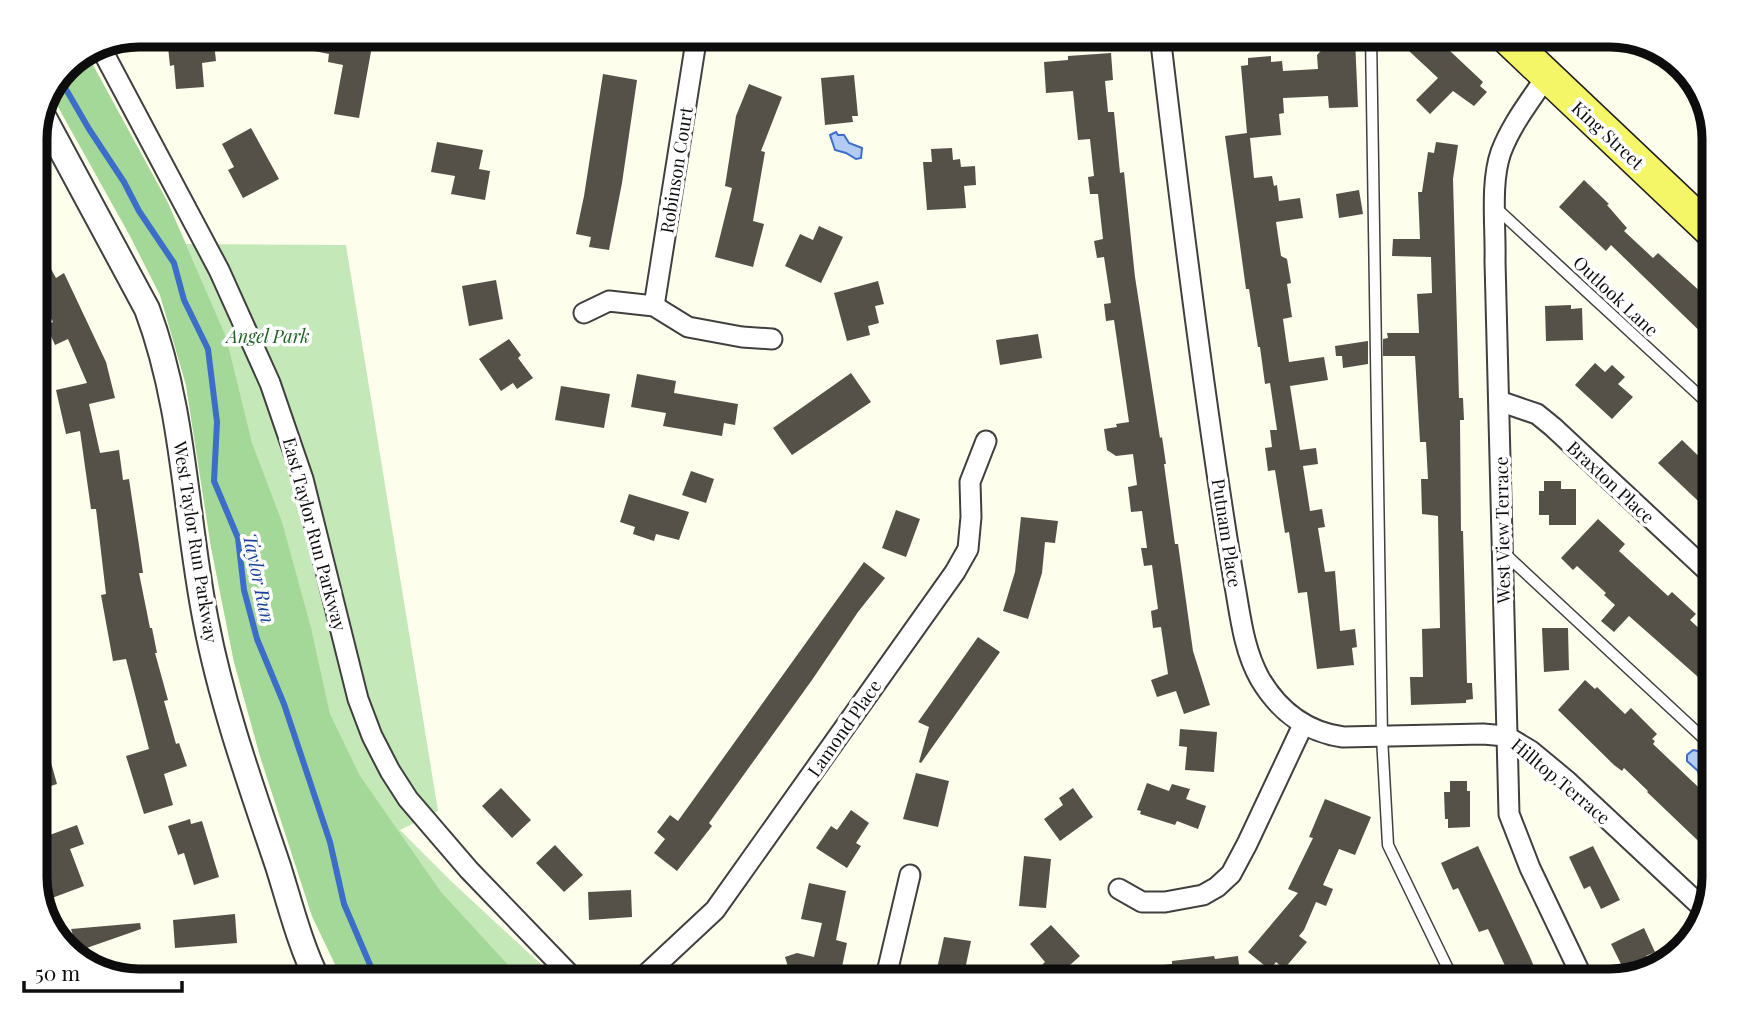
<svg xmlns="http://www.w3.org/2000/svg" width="1749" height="1016" viewBox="0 0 1749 1016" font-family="'Playfair Display',serif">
	<rect width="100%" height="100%" fill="#fefeed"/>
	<polygon fill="#c5e8b8" points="88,56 167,201 186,244 346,245 438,811 400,830 452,882 559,981 343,981 312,916 260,756 234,662 211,547 186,385 160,295 129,234 52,96 66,65"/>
	<polygon fill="#a4d898" points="88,56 167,201 226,337 252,443 282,522 311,628 330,714 360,776 441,892 523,981 343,981 312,916 260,756 234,662 211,547 186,385 160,295 129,234 52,96 66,65"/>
	<g fill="#b3ccf4" stroke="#3c6ec9" stroke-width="2">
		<polygon points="836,132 838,135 844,135 849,143 862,148 861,158 856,159 846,153 835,150 830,135"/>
		<polygon points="1693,750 1702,752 1713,766 1712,772 1705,779 1700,778 1698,771 1687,761 1687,755"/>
	</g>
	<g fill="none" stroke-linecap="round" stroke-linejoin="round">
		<polyline stroke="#3c6ec9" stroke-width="6" points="60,79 89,129 124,182 139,211 174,263 184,300 208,349 217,422 214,481 238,538 244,590 257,639 284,704 330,842 344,904 377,981"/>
	</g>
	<g fill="#555149">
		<polygon points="276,35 374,35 359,118 334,114 343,65 328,62 329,54 275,43"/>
		<polygon points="1398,35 1433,35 1483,82 1480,86 1487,92 1474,106 1453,91 1430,114 1416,100 1438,78 1394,37 1400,37"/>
		<polygon points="1355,39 1358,107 1329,108 1328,96 1283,98 1284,113 1279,114 1281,135 1250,138 1254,178 1272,176 1274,186 1277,185 1279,201 1300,198 1303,218 1276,222 1281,256 1287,259 1291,283 1287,284 1292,317 1283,319 1289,362 1324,357 1328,380 1290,386 1300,450 1316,448 1318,464 1303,466 1310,511 1322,509 1325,527 1318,528 1325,572 1335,571 1340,631 1355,629 1357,647 1352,648 1354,665 1317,669 1307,592 1298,593 1289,532 1285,533 1275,470 1268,471 1265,448 1272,447 1270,430 1277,430 1270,383 1265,384 1260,347 1258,347 1249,289 1246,289 1225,136 1247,133 1241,66 1248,65 1248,58 1271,56 1271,62 1282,61 1283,71 1318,69 1317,55 1331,40"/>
		<polygon points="214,43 216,61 202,63 204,87 176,89 174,65 170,66 168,47"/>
		<polygon points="1111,53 1113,80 1105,81 1108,112 1114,112 1120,173 1124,172 1135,277 1160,438 1162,437 1166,464 1164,464 1175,544 1178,544 1193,651 1210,705 1184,714 1176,691 1157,697 1151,680 1168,674 1161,627 1153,628 1151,611 1158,609 1152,565 1144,566 1141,548 1147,548 1142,511 1131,512 1128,487 1137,485 1133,454 1116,456 1107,450 1104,429 1117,427 1116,424 1129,422 1114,320 1106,321 1104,304 1111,303 1104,257 1097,258 1094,241 1103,239 1098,194 1090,194 1088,177 1094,176 1090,139 1078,140 1073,91 1046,93 1044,62 1068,60 1068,56"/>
		<polygon points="603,74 637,80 622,183 609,250 589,247 591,237 576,234 584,196"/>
		<polygon points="854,75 858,116 852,116 853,122 825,125 821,78"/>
		<polygon points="749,84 782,97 761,151 765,152 753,221 764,224 753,267 715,257 732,188 725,186 736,116"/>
		<polygon points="251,128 279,179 243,198 228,170 234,167 222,144"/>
		<polygon points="437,142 483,150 479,169 490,171 485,200 451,194 455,176 431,172"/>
		<polygon points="1436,142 1458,145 1453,179 1459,398 1463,398 1464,420 1460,420 1461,531 1463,531 1467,683 1472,683 1473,699 1466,700 1466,703 1411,705 1410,677 1423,677 1422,629 1440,628 1438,516 1422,514 1421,479 1428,479 1426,442 1420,442 1415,356 1383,356 1383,339 1388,338 1387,333 1419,333 1417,294 1432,293 1431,257 1392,256 1393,239 1420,239 1418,192 1422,192 1428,152 1434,153"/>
		<polygon points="952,148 953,160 960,159 961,167 975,166 976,185 964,186 966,208 927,210 923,162 932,162 931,149"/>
		<polygon points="1584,180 1609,204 1607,205 1627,228 1624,231 1653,258 1658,253 1714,304 1714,345 1611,245 1606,251 1559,207"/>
		<polygon points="1359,190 1363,214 1339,218 1336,194"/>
		<polygon points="819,226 843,237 821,283 785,266 800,234 813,240"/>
		<polygon points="35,240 56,278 64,273 106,362 115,398 89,404 100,453 119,450 123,480 129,479 140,552 143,573 139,573 150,628 152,628 157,653 155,653 168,700 164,701 176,744 179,743 187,766 164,774 173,805 144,814 126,756 149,749 126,659 113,661 101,595 106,594 96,509 91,509 80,431 66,434 56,390 87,383 68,339 55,345 46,325 53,322 35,290"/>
		<polygon points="496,280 503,319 469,326 462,286"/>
		<polygon points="878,281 884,304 875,306 879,323 868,326 870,335 847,341 834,293"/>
		<polygon points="1571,305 1571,309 1582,308 1583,340 1546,341 1545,306"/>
		<polygon points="1038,334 1042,358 1000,365 996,340"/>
		<polygon points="509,339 521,355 518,358 533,378 517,389 513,383 501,391 479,359"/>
		<polygon points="1368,341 1368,364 1343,368 1342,356 1336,356 1335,346"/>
		<polygon points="1595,363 1605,372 1612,365 1625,377 1618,384 1633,397 1612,419 1575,385"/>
		<polygon points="851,373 871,402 792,455 773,428"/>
		<polygon points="637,374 676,381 674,393 738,404 735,425 724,423 722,436 663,426 666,413 631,407"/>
		<polygon points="561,386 610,394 604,428 555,420"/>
		<polygon points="1682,440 1714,471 1714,516 1658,463"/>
		<polygon points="691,471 714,479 706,503 682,495"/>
		<polygon points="1544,481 1561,481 1561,489 1576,489 1576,525 1549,525 1549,515 1539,515 1539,491 1544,491"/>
		<polygon points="629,494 689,512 679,540 656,534 654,541 633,534 635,527 620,522"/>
		<polygon points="896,510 920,519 906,557 882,548"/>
		<polygon points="1021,517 1058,521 1055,543 1045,542 1042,573 1028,619 1003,611 1015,572"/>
		<polygon points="1598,519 1625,544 1619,551 1668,596 1672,592 1696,614 1690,620 1714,642 1714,675 1706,684 1629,616 1614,632 1601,621 1615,605 1604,595 1606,593 1577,566 1573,570 1561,558"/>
		<polygon points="864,562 885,578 858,612 812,680 709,823 712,826 677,871 654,853 665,839 657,832 670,815 678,821"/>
		<polygon points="1542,628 1568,628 1569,670 1544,672"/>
		<polygon points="978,637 1000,652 921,763 919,762 929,727 918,722"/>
		<polygon points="1585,680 1595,689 1597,687 1625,714 1631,708 1657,734 1652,739 1655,741 1653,744 1714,802 1714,856 1647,792 1648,791 1624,768 1622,771 1614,765 1558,710"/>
		<polygon points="1180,729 1217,732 1214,772 1185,770 1187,747 1179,746"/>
		<polygon points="50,759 57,784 35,791 35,764"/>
		<polygon points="916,773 949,781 938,827 903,819"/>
		<polygon points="1450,781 1467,781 1467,791 1470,791 1470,827 1448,828 1448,819 1445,819 1444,792 1450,792"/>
		<polygon points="1147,783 1169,791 1172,784 1190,789 1186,799 1206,806 1198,829 1177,821 1175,825 1140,814 1141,811 1137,810"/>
		<polygon points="501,788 531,820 512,838 482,806"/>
		<polygon points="1073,788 1093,817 1060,841 1044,819 1063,805 1059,798"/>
		<polygon points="1325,799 1371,817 1355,855 1339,849 1323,885 1333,889 1326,906 1316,902 1304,930 1299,936 1307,942 1284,969 1276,962 1270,970 1248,952 1298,893 1288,889 1313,838 1309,837"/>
		<polygon points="851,810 869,823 856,843 861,846 847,868 816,848 831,826 837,830"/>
		<polygon points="190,819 191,824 202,821 219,877 194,885 184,853 178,855 168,826"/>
		<polygon points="77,825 84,844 70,849 84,886 52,898 42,871 44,870 41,863 44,862 36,840"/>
		<polygon points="555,845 583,875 564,892 536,863"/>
		<polygon points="1478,846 1530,957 1540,981 1512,981 1488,929 1479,932 1458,888 1453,890 1441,863"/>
		<polygon points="1593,846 1620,900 1601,909 1590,886 1584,889 1569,857"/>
		<polygon points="1024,856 1051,859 1046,908 1019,906"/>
		<polygon points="809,883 846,891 836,940 847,943 839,981 789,970 785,957 797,953 814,957 822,923 801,919"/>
		<polygon points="631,890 632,917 589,920 588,892"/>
		<polygon points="235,914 237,943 175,948 173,920"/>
		<polygon points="140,923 141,929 78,951 71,929"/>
		<polygon points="1051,925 1080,956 1070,965 1077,972 1067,981 1052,981 1040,967 1045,962 1030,944"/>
		<polygon points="1644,928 1655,952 1646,956 1653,969 1627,976 1611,944"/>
		<polygon points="944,937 971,941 963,979 936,973"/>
		<polygon points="1214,956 1215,959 1238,956 1241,981 1120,981 1119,970 1172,964 1172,961"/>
	</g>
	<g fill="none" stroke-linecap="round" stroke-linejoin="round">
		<g stroke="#404040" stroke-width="13">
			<g id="service">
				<polyline points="1371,35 1382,737 1388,845 1454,981"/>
				<polyline points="1496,208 1714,409"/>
				<polyline points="1504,553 1714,748"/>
			</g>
		</g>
		<g stroke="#404040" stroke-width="23">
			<g id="minor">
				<path d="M 1160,35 C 1178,188 1197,341 1220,493 C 1225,526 1230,559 1236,592 C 1241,622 1245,652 1260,679 C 1279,711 1307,732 1343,737 L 1483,734 L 1506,736 L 1531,751 L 1566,780 L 1705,910"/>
				<polyline points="102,50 219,270 270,383 303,479 358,699 372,736 390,771 408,799 469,870 576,981"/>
				<path d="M 1546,77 C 1530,101 1511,125 1501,152 C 1490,183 1496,228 1495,261 L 1509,814 L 1530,868 L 1584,981"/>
				<polyline points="654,306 697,35"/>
				<polyline points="584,313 609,301 654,306 688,327 742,337 772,339"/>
				<polyline points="1499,401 1537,414 1553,427 1714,577"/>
				<polyline points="1119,889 1142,902 1165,902 1203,895 1217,887 1231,874 1247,844 1303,725"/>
				<polyline points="296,981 313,971"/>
				<polyline points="639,981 715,910 955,572 968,549 971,517 970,482 986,441"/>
				<polyline points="885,981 910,875"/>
			</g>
		</g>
		<g stroke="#404040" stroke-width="28">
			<path id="tertiary" d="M 43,116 L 147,309 C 185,410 185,517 206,622 C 222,705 251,786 278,866 C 290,904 300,945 318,981"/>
		</g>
		<g stroke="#1e1e1e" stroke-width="35">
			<polyline id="primary" points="1504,35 1714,234"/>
		</g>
		<use href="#service" stroke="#fff" stroke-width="10"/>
		<use href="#minor" stroke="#fff" stroke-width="19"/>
		<use href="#tertiary" stroke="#fff" stroke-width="24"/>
		<use href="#primary" stroke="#f4f567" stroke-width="32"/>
	</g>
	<g text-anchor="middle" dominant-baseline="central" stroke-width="7" stroke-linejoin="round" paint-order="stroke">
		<g font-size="18" fill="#0d0d0d" stroke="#fff">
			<text transform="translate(1608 135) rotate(43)">King Street</text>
			<text transform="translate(676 170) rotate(-81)">Robinson Court</text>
			<text transform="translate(1616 296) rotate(43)">Outlook Lane</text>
			<text transform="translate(1611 482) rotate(43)">Braxton Place</text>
			<text transform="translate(1502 530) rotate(-91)">West View Terrace</text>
			<text transform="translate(1227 533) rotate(81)">Putnam Place</text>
			<text transform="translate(315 534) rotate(75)">East Taylor Run Parkway</text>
			<text transform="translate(196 542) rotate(81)">West Taylor Run Parkway</text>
			<text transform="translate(844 728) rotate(-55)">Lamond Place</text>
			<text transform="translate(1561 781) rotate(40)">Hilltop Terrace</text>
		</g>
		<g font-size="18" font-style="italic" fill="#1f6222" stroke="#fff">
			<text x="268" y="336">Angel Park</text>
		</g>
		<g font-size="19" font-style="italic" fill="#1a429b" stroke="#fff">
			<text transform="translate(260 578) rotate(78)">Taylor Run</text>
		</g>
	</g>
	<path d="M0 0H1749V1016H0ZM139 47H1610A92 92 0 0 1 1702 139V877A92 92 0 0 1 1610 969H139A92 92 0 0 1 47 877V139A92 92 0 0 1 139 47Z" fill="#fff" fill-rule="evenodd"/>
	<path fill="none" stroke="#0d0d0d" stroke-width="9" d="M139 47H1610A92 92 0 0 1 1702 139V877A92 92 0 0 1 1610 969H139A92 92 0 0 1 47 877V139A92 92 0 0 1 139 47Z"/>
	<path d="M24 981v10h158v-10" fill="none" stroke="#0d0d0d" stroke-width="3.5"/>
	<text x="35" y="981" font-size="21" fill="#0d0d0d" stroke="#ffffff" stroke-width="5" paint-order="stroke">50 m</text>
</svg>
